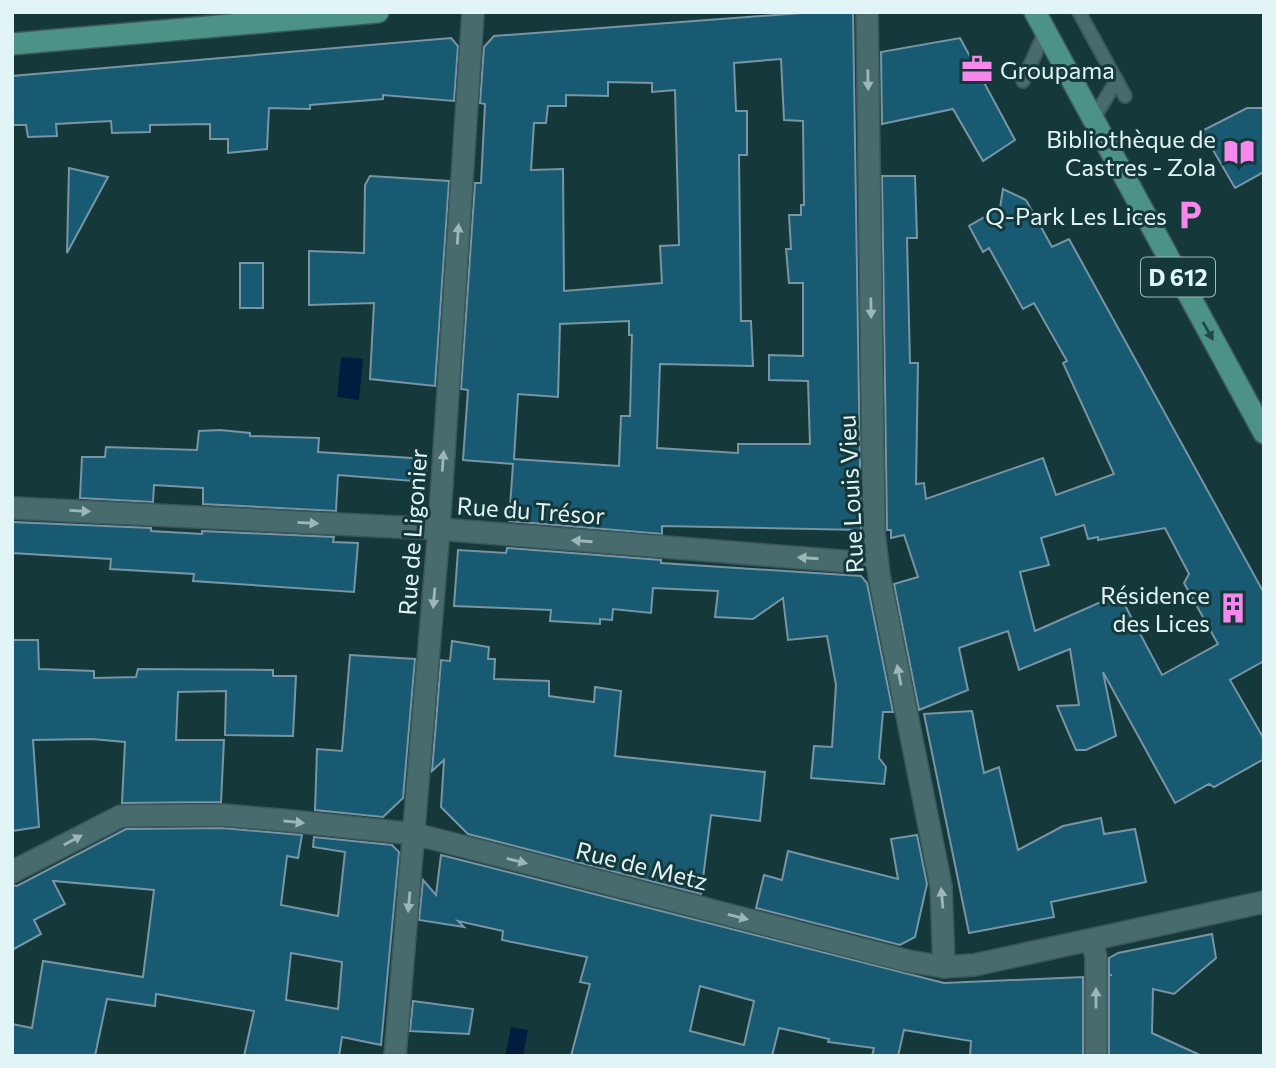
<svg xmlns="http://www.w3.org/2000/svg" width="1276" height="1068" viewBox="0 0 1276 1068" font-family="Commissioner,sans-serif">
	<rect width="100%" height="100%" fill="#15383b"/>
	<g fill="#001d40">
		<polygon points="341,357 363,359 359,400 337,397"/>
		<polygon points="511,1027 528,1030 523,1056 505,1056"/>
	</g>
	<g fill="#195a73" stroke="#7795a4" stroke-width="2" fill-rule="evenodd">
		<path d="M 815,12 L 853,12 L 861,530 L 662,526 L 662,534 L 509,521 L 513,464 L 463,460 L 468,390 L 461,389 L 475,183 L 481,183 L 485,104 L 480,103 L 484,47 L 494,36 ZM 781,59 L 784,120 L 803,121 L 804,205 L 801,205 L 801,215 L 789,215 L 791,249 L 786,249 L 789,283 L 803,283 L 803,356 L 769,355 L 769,380 L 808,381 L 810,444 L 738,444 L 738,453 L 657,448 L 660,364 L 753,366 L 751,321 L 741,321 L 739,155 L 747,155 L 747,111 L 736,111 L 734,63 ZM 608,82 L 652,83 L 652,92 L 675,90 L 679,245 L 660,246 L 662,283 L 564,291 L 563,169 L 531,170 L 534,123 L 546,123 L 548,106 L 566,106 L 566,95 L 608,96 ZM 629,321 L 629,335 L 632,335 L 630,416 L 621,416 L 619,466 L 514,459 L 518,394 L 558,397 L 560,324 Z"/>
		<polygon points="451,38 458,46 454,101 383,95 383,99 310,105 310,109 269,108 267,149 228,153 228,139 210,139 210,124 150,125 150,132 112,133 111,121 56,124 57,136 28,137 26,125 12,125 12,76"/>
		<polygon points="960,38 1015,140 983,161 953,109 882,124 881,52"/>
		<polygon points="1247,108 1264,108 1264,172 1235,188 1202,131"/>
		<polygon points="69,168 108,177 67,253"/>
		<polygon points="370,176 449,181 435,386 370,379 374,303 309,305 309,251 364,253 365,185"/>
		<path d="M 882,176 L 915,176 L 917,238 L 907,238 L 910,363 L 918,363 L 916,484 L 924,483 L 926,499 L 1043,458 L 1056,495 L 1114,474 L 1063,363 L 1067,361 L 1034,303 L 1023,309 L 989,248 L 983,252 L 969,226 L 1000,208 L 1003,189 L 1026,200 L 1052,247 L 1069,239 L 1264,593 L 1264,661 L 1230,680 L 1264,739 L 1264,759 L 1214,787 L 1209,784 L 1175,803 L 1103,672 L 1116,736 L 1086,750 L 1076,750 L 1057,706 L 1079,705 L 1070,649 L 1019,670 L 1008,631 L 959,648 L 968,690 L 919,710 L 894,584 L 918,577 L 904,535 L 891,538 L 891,530 L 887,530 ZM 1084,525 L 1088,539 L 1098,537 L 1098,540 L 1165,528 L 1189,574 L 1184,583 L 1218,644 L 1162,675 L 1119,594 L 1035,631 L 1020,572 L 1049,565 L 1041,538 Z"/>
		<rect x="240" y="263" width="23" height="45"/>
		<polygon points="220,430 250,433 250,436 319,438 318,452 427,459 426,482 338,475 336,511 203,504 203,488 154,485 153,502 80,498 82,457 105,457 106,447 197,450 199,431"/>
		<polygon points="12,522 151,528 151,531 202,534 202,531 334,537 333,542 358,543 354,592 193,581 194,574 110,569 111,559 12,553"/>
		<polygon points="507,548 661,560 661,563 861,576 867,583 893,712 883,712 879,758 886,767 884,784 811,778 814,746 832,747 836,685 827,636 788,640 783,598 753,619 715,617 718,591 653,588 651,613 613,609 612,620 600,619 600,624 550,621 551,610 454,606 458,550 506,553"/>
		<polygon points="12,640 38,640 39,669 94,671 94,678 136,677 138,669 273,670 273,676 296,676 293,736 225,735 226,691 178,692 176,740 224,740 221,802 122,803 125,742 92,739 33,740 39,827 12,831"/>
		<polygon points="452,641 489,647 488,659 495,659 494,679 549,681 549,696 594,702 595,687 621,691 615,756 765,772 760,821 711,815 701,894 468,834 441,807 444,760 432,771 441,660 450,661"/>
		<polygon points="350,655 415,659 403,798 383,817 315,810 317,749 342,751"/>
		<polygon points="972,711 984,773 999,767 1018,850 1063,826 1101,818 1104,834 1135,829 1146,882 1051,902 1054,917 969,933 924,714"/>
		<path d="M 222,828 L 302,835 L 298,858 L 287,856 L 281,905 L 338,916 L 345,852 L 313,847 L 314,837 L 392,845 L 399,852 L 381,1045 L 342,1037 L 339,1056 L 244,1056 L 254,1011 L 156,994 L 155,1006 L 107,999 L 95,1056 L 12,1056 L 12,1024 L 32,1028 L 43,961 L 143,977 L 154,890 L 53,881 L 65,904 L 34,920 L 41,934 L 12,950 L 12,885 L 17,886 L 126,829 ZM 291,953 L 342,962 L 338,1009 L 286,1000 Z"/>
		<polygon points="917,835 927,884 915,937 900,945 756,908 764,875 782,880 788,851 898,879 891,839"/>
		<path d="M 441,855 L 944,983 L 1083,977 L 1083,1056 L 970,1056 L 971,1041 L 904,1030 L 898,1056 L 872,1056 L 874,1048 L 828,1042 L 829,1039 L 779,1028 L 772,1056 L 571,1056 L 590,984 L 580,982 L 587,957 L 502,940 L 503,931 L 458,921 L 464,927 L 419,920 L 423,880 L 436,895 ZM 700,986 L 754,1001 L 744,1045 L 690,1031 Z"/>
		<polygon points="1212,934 1216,958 1174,994 1153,989 1152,1033 1202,1056 1109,1056 1109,975 1112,975 1109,975 1109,958 1118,953"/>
		<polygon points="413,1001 473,1009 469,1034 410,1031"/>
	</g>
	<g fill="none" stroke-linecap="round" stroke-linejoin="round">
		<g stroke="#3b5759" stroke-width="16">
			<g id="service">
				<polyline points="1079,12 1125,96"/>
				<polyline points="1023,81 1045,32"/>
				<polyline points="1092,121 1117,80"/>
			</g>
		</g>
		<g stroke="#3b5759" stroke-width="24">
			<g id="minor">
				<polyline points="867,12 874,532 879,575 941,886 944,967"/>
				<polyline points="12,508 439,529 853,562 876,559"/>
				<polyline points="12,872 121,816 222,815 281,820 415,834 908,961 944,967 974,965 1264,902"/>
				<polyline points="1092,940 1096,958 1096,1056"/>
				<polyline points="395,1056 439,529 473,12"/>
			</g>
		</g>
		<g stroke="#3b5759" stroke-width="24">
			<g id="primary">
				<polyline points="1035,12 1264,433"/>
				<polyline points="12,44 378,12"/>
			</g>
		</g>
		<use href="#service" stroke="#486c6e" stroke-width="12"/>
		<use href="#minor" stroke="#486c6e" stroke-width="21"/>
		<use href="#primary" stroke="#4d9287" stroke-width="21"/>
	</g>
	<defs><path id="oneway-solid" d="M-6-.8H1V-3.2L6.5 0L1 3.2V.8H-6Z" transform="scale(1.75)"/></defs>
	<g fill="#9db7b9">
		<use href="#oneway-solid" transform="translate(868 80) rotate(89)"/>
		<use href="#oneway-solid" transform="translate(458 234) rotate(-86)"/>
		<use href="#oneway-solid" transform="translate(871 308) rotate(89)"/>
		<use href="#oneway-solid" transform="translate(443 461) rotate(-86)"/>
		<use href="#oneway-solid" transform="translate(80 511) rotate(3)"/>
		<use href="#oneway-solid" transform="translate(308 523) rotate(3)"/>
		<use href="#oneway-solid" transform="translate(582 541) rotate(-176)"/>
		<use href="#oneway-solid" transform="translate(808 558) rotate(-176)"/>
		<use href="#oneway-solid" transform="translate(434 598) rotate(95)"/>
		<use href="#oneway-solid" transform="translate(899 675) rotate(-101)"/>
		<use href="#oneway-solid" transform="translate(294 822) rotate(6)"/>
		<use href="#oneway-solid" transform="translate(73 840) rotate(-28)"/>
		<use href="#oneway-solid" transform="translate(517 861) rotate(14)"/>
		<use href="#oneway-solid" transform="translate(942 898) rotate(-95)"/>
		<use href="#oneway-solid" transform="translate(409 902) rotate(95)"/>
		<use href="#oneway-solid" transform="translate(738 917) rotate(14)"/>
		<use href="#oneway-solid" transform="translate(1096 998) rotate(-90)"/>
	</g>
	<use fill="#204a4a" href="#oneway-solid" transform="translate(1208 331) rotate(61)"/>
	<defs>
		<g id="office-bare" transform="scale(2.415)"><path d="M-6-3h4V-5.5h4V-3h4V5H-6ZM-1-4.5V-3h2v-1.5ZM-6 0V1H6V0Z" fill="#f788eb" stroke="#15383b" stroke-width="2.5" paint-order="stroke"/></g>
		<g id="library-bare" transform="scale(2.415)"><path d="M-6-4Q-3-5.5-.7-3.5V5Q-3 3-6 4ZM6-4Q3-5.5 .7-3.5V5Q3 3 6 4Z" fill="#f788eb" stroke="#15383b" stroke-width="2.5" paint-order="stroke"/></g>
		<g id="parking-bare" transform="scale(2.415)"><path d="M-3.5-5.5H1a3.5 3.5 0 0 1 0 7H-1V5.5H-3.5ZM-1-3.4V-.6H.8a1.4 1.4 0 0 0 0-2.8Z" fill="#f788eb" stroke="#15383b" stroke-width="2.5" paint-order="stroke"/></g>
		<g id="building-bare" transform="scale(2.415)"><path d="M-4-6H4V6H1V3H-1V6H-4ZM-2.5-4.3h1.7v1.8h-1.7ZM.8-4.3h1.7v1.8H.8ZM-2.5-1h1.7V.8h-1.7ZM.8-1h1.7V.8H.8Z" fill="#f788eb" stroke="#15383b" stroke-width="2.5" paint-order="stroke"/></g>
	</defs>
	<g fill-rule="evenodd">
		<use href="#office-bare" x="977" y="69"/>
		<use href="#library-bare" x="1239" y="152"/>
		<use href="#parking-bare" x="1190" y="215"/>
		<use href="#building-bare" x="1233" y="608"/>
	</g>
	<g text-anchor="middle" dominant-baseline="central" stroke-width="6" stroke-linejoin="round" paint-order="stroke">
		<rect fill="#15383b" stroke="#a4bcbe" stroke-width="2" x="1141" y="257.5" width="74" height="39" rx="5"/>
		<g font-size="23" font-weight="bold" fill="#e2f5f6">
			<text x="1178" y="277">D 612</text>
		</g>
		<g font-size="24" fill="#e2f5f6" stroke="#15383b" text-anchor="end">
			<text x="1000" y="69" text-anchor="start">Groupama</text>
			<text x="1216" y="138">Bibliothèque de<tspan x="1216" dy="28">Castres - Zola</tspan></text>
			<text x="1167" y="215">Q-Park Les Lices</text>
			<text x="1210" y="594">Résidence<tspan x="1210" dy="28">des Lices</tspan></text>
		</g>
		<g font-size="24" fill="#e2f5f6" stroke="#15383b">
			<text transform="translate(850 494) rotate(-93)">Rue Louis Vieu</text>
			<text transform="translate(531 510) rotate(4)">Rue du Trésor</text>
			<text transform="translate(412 532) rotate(-86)">Rue de Ligonier</text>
			<text transform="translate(642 865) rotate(14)">Rue de Metz</text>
		</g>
	</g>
	<rect width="1276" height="1068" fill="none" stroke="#e2f5f6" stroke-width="28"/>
</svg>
